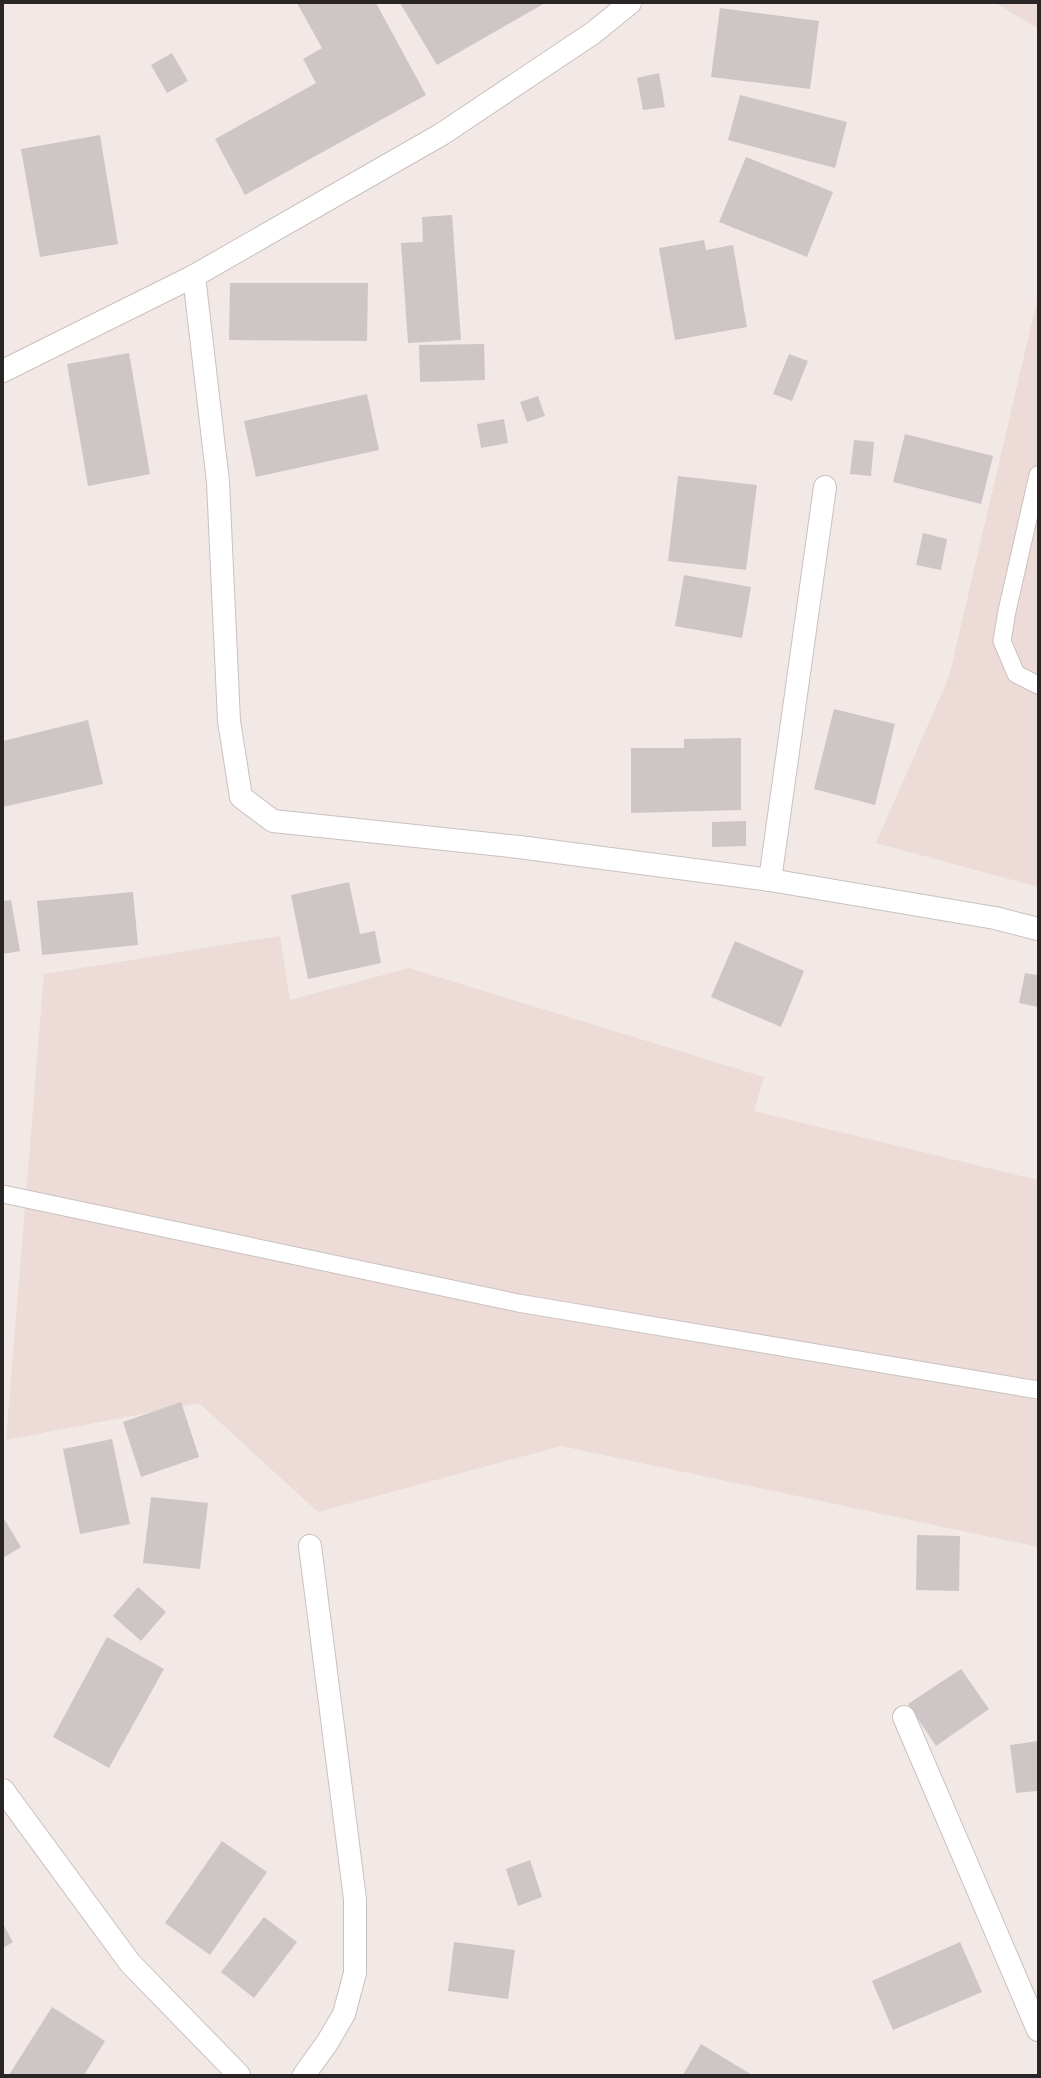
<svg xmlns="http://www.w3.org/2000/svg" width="1041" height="2078" viewBox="0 0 1041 2078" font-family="'Fira Sans',sans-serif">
	<rect width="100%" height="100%" fill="#f2e9e6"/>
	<g fill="#ecdbd6">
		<polygon points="995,3 1038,3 1038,28"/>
		<polygon points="1038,296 1038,887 876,843 949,677"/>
		<polygon points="280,936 290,1000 409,968 764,1077 754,1111 1038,1180 1038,1547 561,1446 318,1512 199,1403 6,1440 44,974"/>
	</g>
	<g fill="#cec5c6">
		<polygon points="297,3 376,3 426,95 245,195 215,139 316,83 303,59 322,48"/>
		<polygon points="400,3 545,3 437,65"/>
		<polygon points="720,8 819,21 810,89 711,77"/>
		<polygon points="172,53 188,81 167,93 151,65"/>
		<polygon points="659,73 665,107 643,110 637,78"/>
		<polygon points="740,95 847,122 835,168 728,140"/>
		<polygon points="100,135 118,244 40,257 21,149"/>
		<polygon points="746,157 833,192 807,257 719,222"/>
		<polygon points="452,215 461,340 408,343 401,243 423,242 422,217"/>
		<polygon points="704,240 706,250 733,245 747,327 675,340 659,248"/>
		<polygon points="230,283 368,283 367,341 229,340"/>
		<polygon points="484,344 485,380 420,382 419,345"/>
		<polygon points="129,353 150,474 88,486 67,364"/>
		<polygon points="789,354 808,361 792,401 773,394"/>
		<polygon points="367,394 379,450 256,477 244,421"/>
		<polygon points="538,396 545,416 527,422 520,402"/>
		<polygon points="504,419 508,443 481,448 477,424"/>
		<polygon points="905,434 993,456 981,504 893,482"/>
		<polygon points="854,440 874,442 871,476 850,474"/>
		<polygon points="678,476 757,485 746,570 668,561"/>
		<polygon points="923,533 947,539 941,570 916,565"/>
		<polygon points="684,575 751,587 742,638 675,626"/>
		<polygon points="834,709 895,724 875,805 814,789"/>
		<polygon points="88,720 103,784 3,807 3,741"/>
		<polygon points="741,738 741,810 631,813 631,748 684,748 684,739"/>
		<polygon points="746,821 746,846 712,847 712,822"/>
		<polygon points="349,882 360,934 375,931 381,963 308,979 291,895"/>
		<polygon points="133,892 138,945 42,955 37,901"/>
		<polygon points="11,900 20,951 3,954 3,901"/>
		<polygon points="735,941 804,971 781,1027 711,997"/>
		<polygon points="1025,973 1038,975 1038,1007 1019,1003"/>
		<polygon points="181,1402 199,1457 141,1477 123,1422"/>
		<polygon points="112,1439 130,1524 80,1534 63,1449"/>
		<polygon points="151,1497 208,1503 200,1569 143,1563"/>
		<polygon points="3,1517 21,1547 3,1558"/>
		<polygon points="917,1535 960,1536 959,1591 916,1590"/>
		<polygon points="138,1587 166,1612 141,1641 113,1616"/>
		<polygon points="107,1637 164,1669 109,1768 53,1737"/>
		<polygon points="961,1669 989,1709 936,1746 908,1704"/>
		<polygon points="1038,1741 1038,1794 1037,1791 1016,1793 1010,1745"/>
		<polygon points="222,1841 267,1872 210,1955 165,1923"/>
		<polygon points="530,1860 542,1897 518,1906 506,1869"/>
		<polygon points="264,1917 297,1942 254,1998 221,1972"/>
		<polygon points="3,1924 13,1942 3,1948"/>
		<polygon points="454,1942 515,1950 508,1999 448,1991"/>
		<polygon points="960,1942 982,1992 893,2030 872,1981"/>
		<polygon points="52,2007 105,2041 84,2075 9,2075"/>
		<polygon points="701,2044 752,2075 683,2075"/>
	</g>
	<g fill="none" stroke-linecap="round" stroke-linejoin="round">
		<g stroke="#cac1bf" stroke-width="19">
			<g id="service">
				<polyline points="1038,475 1007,611 1002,641 1016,674 1038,685"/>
				<polyline points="3,1194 518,1303 1038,1390"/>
			</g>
		</g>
		<g stroke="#cac1bf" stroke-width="24">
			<g id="minor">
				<polyline points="194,276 218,482 229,721 241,797 273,821 519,847 770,880 995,918 1038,929"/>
				<polyline points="3,371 194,276 442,134 593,33 630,3"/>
				<polyline points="770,880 825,487"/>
				<polyline points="904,1717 1038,2030"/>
				<polyline points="304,2075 327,2043 344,2014 355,1973 355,1899 310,1546"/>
			</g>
		</g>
		<g stroke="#cac1bf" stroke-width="24">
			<polyline id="tertiary" points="3,1790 130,1963 239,2075"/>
		</g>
		<use href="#service" stroke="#fff" stroke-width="17"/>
		<use href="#minor" stroke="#fff" stroke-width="22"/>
		<use href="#tertiary" stroke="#fff" stroke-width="22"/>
	</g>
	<rect width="1041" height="2078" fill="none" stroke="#292525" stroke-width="8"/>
</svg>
